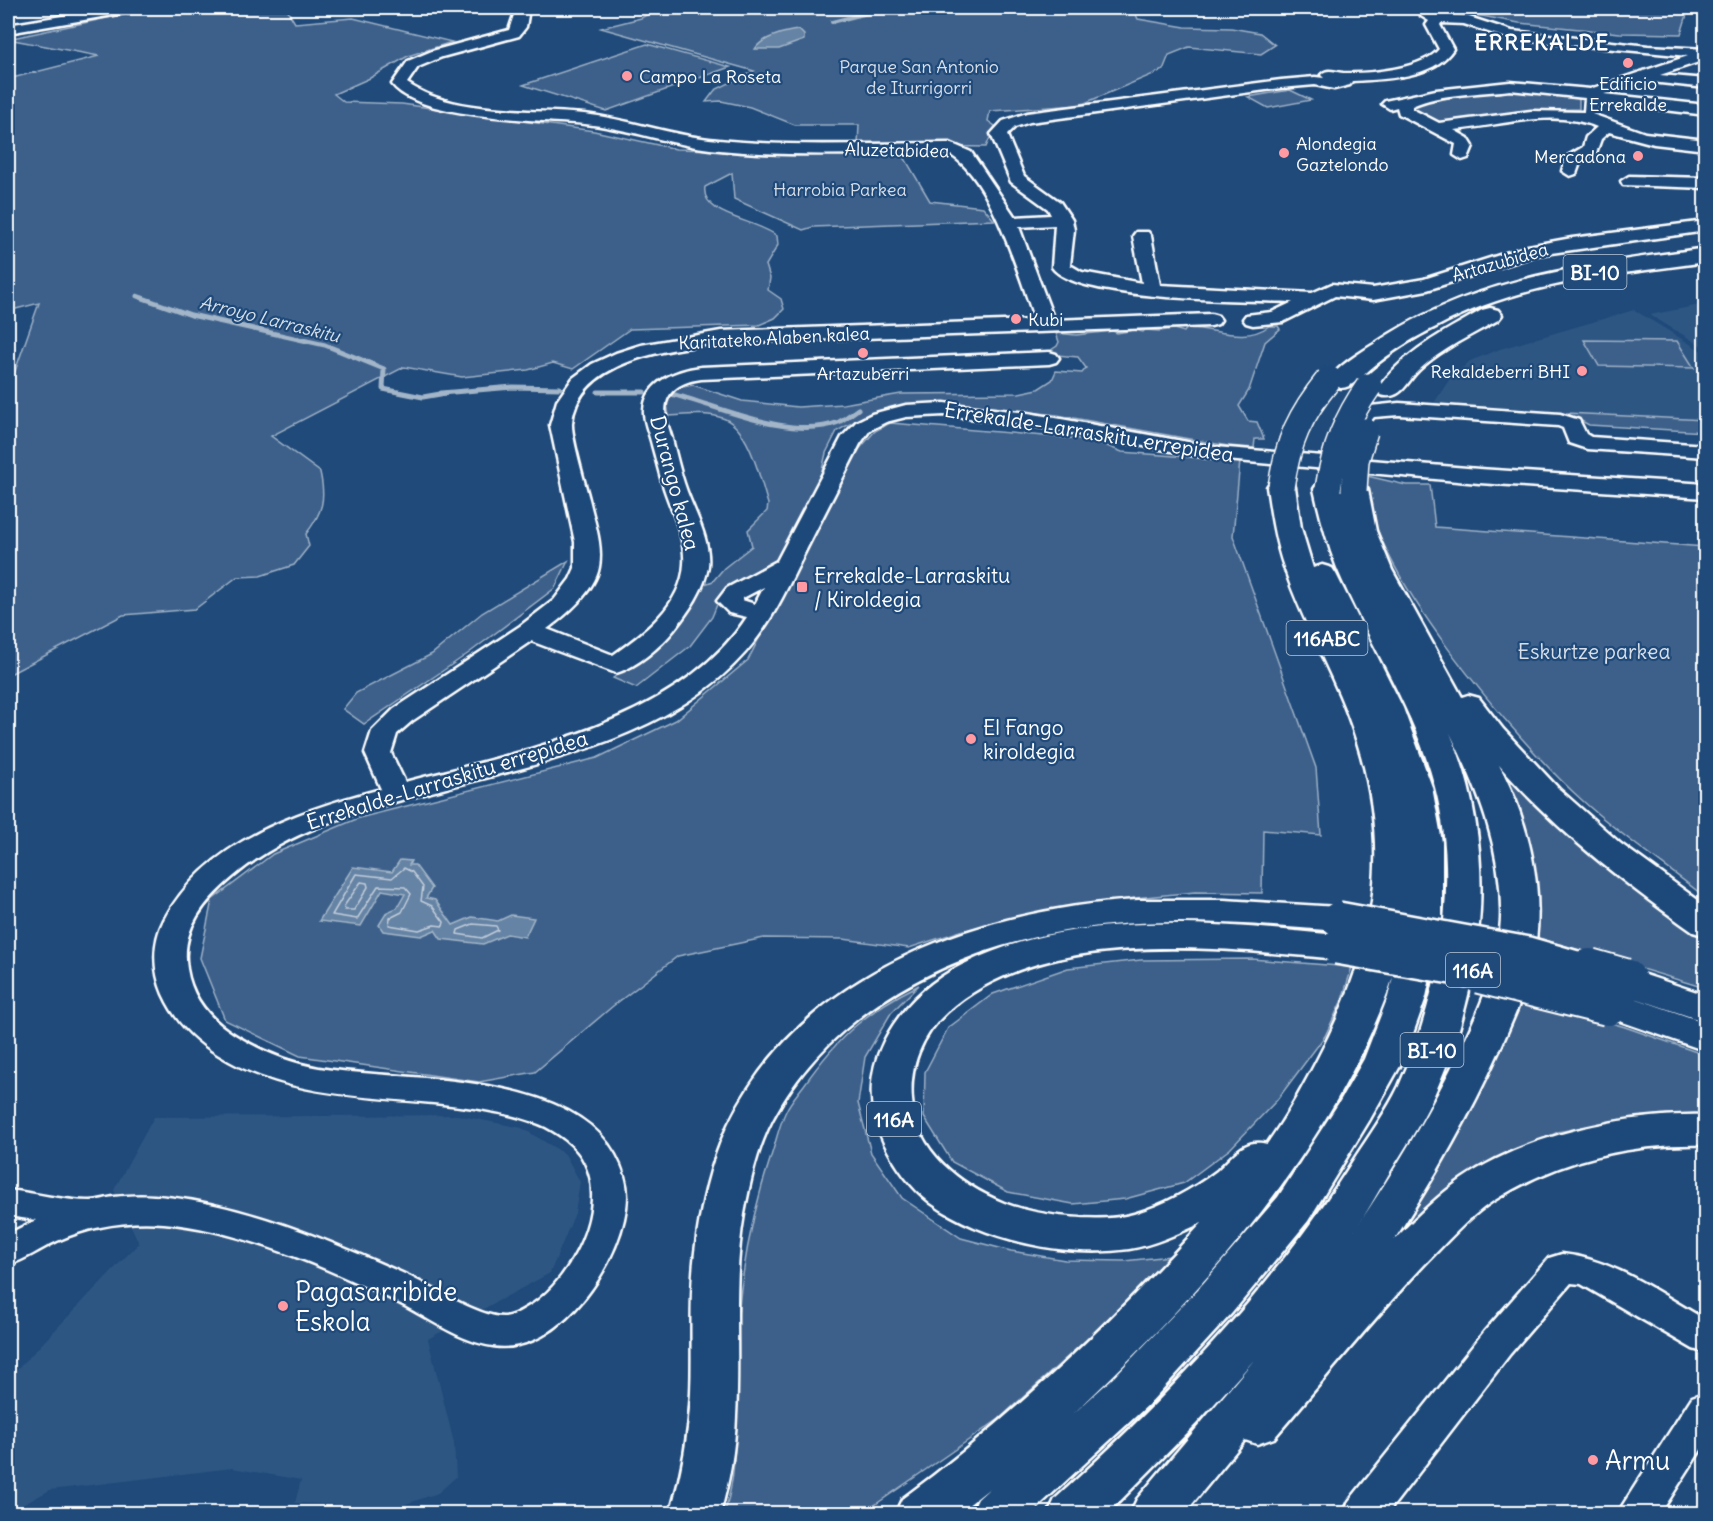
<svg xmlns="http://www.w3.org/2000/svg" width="1713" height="1521" viewBox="0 0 1713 1521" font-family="Delius,sans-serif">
	<rect width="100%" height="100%" fill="#1f4a7a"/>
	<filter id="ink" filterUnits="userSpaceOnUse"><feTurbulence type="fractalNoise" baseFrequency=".0167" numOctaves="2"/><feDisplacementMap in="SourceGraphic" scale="12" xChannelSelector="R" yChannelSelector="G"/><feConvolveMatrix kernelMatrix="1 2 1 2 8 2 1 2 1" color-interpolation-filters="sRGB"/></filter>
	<g filter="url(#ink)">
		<g fill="#2e5683">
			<polygon points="1705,304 1705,348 1650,315"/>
			<polygon points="1634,310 1705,353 1705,420 1432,406 1449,380 1470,361 1500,349"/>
			<polygon points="457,1115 522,1128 565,1154 580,1182 575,1213 550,1273 428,1339 454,1443 456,1477 438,1493 397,1507 295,1503 301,1480 232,1468 50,1490 8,1513 8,1379 139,1243 114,1190 154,1117"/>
		</g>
		<g fill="#3c618b" stroke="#9eb0c5" stroke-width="1.5">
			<path d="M 173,8 L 286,8 L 295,23 L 353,18 L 452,42 L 408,56 L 370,78 L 334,94 L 344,102 L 402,104 L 594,131 L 676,149 L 799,152 L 947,151 L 949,154 L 904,157 L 930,201 L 983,207 L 994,220 L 813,227 L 803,230 L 734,199 L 732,173 L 705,187 C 700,216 758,220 777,236 L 778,245 L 766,265 L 770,278 L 768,290 L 781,299 L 784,309 L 775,318 L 759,325 L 630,329 L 573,369 L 553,363 L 528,370 L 462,377 L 404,367 L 271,436 L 320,472 C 326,499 323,512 306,534 L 309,546 L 294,565 L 260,576 L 237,577 L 195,609 L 123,615 L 8,675 L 8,391 L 39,303 L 8,311 L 8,79 L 99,56 L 8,39 L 145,10 Z"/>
			<polygon points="659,8 1133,8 1138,19 1185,27 1231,28 1260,33 1275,45 1261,54 1189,47 1169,55 1163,70 1080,105 990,111 988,121 995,126 986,147 858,145 859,125 795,125 750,107 721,101 706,102 715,90 754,71 601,28 641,18"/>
			<polygon points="1439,8 1689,8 1681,34 1620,33 1519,23"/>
			<polygon points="647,44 730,67 606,111 523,85"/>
			<polygon points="1511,89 1576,96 1579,100 1579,109 1518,111 1471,121 1427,126 1397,109 1395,106"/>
			<polygon points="1290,90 1311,100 1268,108 1248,97"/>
			<path d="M 1269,326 L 1278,326 L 1280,329 L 1265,342 L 1249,390 L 1239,406 L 1248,421 L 1257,422 L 1264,439 L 1255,439 L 1254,448 L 1228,446 L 1057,415 L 975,406 L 916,404 L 870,413 L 837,431 L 826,453 L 819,483 L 779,563 L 720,597 L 712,617 L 690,646 L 636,688 L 613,678 L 663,639 L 702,585 L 713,581 L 724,568 L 752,546 L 748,530 L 767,511 L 768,504 C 760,479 750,430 725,419 C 708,412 687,415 669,416 L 666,398 L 673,389 L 693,385 L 742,401 L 798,407 L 843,404 L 901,394 L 1019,393 L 1038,389 L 1052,380 L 1056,371 L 1082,373 L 1086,368 L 1078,357 L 1045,354 L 1057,346 L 1059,342 L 1056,333 L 1076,335 L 1113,331 L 1117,333 L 1134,330 L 1143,332 L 1145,330 L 1160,331 L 1174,329 L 1184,332 L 1187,328 C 1215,328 1244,344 1269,326 Z"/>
			<polygon points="1584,340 1677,341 1694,368 1599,366"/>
			<polygon points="1566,413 1705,420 1705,432 1589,425"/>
			<polygon points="890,423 1092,440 1122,452 1240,461 1233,536 1316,768 1321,835 1263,830 1262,893 1195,892 1125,899 1036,913 961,931 909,948 843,939 764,938 678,956 613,1006 535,1072 479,1082 300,1056 225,1020 200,958 212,900 273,854 359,818 597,758 676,720 748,660 849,461 875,431"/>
			<path d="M 1367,476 L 1406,485 L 1430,485 L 1435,527 L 1705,547 L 1705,897 C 1665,865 1621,836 1583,801 C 1522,747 1358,559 1367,476 Z"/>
			<polygon points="568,561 555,588 469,653 364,724 343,709 356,693 432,654 482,613"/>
			<path d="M 1482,742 L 1652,903 L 1705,939 L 1705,988 L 1532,936 C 1532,884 1535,832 1511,785 C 1503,770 1491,756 1482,742 Z"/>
			<polygon points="1252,959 1352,967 1342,1000 1325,1036 1277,1100 1230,1149 1184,1183 1125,1199 1073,1204 1008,1192 952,1162 924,1117 925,1072 948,1028 993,994 1068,968 1141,960"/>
			<path d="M 919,985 L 891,1013 L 865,1057 L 858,1103 L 871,1153 L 902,1198 L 961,1238 L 1011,1251 L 1065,1260 L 1124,1261 L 1171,1256 L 1097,1330 L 999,1419 L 863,1513 L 724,1514 C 740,1468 733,1420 735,1374 C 736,1299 749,1221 773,1150 C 777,1137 780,1123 786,1111 C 790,1102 798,1093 804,1085 C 838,1037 866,1011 919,985 Z"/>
			<polygon points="1520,996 1625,1027 1705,1055 1705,1116 1631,1118 1558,1132 1478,1170 1404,1226 1487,1068"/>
		</g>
		<g fill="#6583a4" stroke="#a3b5c8" stroke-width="1.5">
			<path d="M 799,30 L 804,35 L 804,40 L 779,49 L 755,49 C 761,38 786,31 799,30 Z"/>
			<polygon points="400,860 411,861 409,865 415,865 432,888 426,898 435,900 453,925 472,917 498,921 511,915 534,918 525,937 507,934 483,944 441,939 435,930 421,936 383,931 379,925 387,912 397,908 405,894 382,890 361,926 319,921 353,867 392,872"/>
		</g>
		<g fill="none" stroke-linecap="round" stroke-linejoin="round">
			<g stroke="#c1cddb" stroke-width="1.5">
				<polygon points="404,868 412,872 423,887 421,901 432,906 444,922 443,926 434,925 419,930 389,925 390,918 402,912 411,894 405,887 378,886 357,919 332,915 356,874 392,878"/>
				<polygon points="361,882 367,883 368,887 354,910 345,910 344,906"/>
				<polygon points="473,924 496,926 498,930 482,938 457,934 458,930"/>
			</g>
			<polyline stroke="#a3b5c8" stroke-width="4" points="832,22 887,8"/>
			<g stroke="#a3b5c8" stroke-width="5">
				<polyline points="137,296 191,315 325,345 384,369 383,389 423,397 446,393"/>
				<polyline points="598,392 644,392"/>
				<polyline points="441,393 513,387 560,388"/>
				<path d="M 671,394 C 719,406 790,441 839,422 C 845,419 852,413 858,409"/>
			</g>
			<g stroke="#fff" stroke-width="5">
				<g id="minor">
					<polygon points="110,8 138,8 131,12 8,33 8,25"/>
					<path d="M 508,8 L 522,8 L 528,15 L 526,27 L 519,36 L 442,57 L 418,67 L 407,83 C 453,115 531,109 584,114 C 627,119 667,134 709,139 C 789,148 870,143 950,143 L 971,152 L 1015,217 L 1051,215 L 1048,209 L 1011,182 L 991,134 L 1003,121 L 1027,113 L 1281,80 L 1315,77 L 1324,78 L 1321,75 C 1327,68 1334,72 1343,73 C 1367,74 1424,69 1439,49 L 1426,25 L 1429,21 L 1421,16 C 1425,10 1428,7 1436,9 L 1436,14 L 1466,16 L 1512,31 L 1648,46 L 1706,49 L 1706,57 L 1700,57 L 1699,62 L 1660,75 L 1706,79 L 1706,88 L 1642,81 L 1604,94 L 1706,105 L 1706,115 L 1599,102 L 1598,110 L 1592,114 L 1645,133 L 1706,140 L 1706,150 L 1654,144 L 1609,132 L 1601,139 L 1596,153 L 1581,160 L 1576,174 L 1570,176 L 1562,171 L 1566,157 L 1583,147 L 1586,137 L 1597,127 C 1553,108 1499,126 1454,130 L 1468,138 L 1473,146 L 1468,158 L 1462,160 L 1454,155 L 1456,144 L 1399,114 L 1397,107 L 1390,109 L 1382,104 L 1385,101 L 1436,90 L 1510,82 L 1590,89 L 1688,56 L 1510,39 L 1464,24 L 1441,23 L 1440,25 L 1453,49 C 1433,79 1385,79 1352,81 L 1350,85 L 1334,89 L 1315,85 L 1281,88 L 1030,122 L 1015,127 L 1007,135 L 1024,176 L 1060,202 L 1072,220 L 1074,230 L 1070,265 L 1082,272 L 1136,282 L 1142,283 L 1133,236 L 1136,232 L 1148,232 L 1151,236 L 1160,285 L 1312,293 L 1332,284 L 1373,288 L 1424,279 L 1528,246 L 1572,238 L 1706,221 L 1706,231 L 1537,255 L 1427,290 L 1373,300 L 1335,296 L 1283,322 L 1253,325 L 1246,323 L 1243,319 L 1246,315 L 1272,312 L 1293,302 C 1249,300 1076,302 1052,267 L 1055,225 L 1019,227 L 1054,320 L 1211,314 L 1218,316 L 1221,320 L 1218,324 L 1211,326 L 721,343 C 671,349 578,359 572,423 C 571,437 585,483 589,499 C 594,521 603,545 599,567 C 595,591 565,616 547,629 L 613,655 C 643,634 682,605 684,564 C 686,537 671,511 663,485 C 659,472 656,459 652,445 C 650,435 643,421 644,410 C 646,381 677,370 701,367 L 1049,352 L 1056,354 L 1059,358 L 1056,362 L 1049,364 L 701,379 C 686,381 670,387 666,403 C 663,415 669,428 672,439 C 676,454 679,468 684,483 C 692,509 711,538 708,566 C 705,589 688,612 674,630 C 661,646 637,667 616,673 L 531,641 L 412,721 L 397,734 L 391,753 L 405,782 C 519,752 678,723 747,617 L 729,613 L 717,601 L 727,588 L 777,561 L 842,437 L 856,422 L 872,414 L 906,405 L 944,403 L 1028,413 L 1215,447 L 1479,469 L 1706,484 L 1706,498 L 1479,483 L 1215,459 L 1028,425 L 944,415 L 906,417 L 886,422 L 870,430 L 860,444 C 842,480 823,516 805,552 C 790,582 777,612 757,638 C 683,738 537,763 424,794 C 357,812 288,830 234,876 C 205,900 180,929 187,969 C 192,1000 211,1021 238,1037 C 263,1052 290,1063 319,1068 C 403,1082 569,1070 615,1155 C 622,1168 627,1181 627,1196 C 626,1256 561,1357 493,1346 C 459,1341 432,1320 403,1305 C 334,1270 241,1230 164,1223 C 127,1220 91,1226 57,1241 C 40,1249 25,1260 8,1265 L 8,1234 L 36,1220 L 8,1216 L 8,1190 C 35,1193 64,1201 91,1201 C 98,1201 106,1198 114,1197 C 131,1195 150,1195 167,1197 C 248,1206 326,1240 400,1272 C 426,1283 481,1319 505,1317 C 515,1316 524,1309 533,1304 C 571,1278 608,1209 585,1163 C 578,1147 561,1135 546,1127 C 525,1117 502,1113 480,1109 C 393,1094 297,1104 219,1055 C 194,1040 175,1021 163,994 C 153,970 152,943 164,920 C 206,841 301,810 381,789 L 365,753 L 372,731 L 394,709 L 520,626 L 554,600 L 570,579 L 575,568 L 575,542 L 550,425 L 557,401 L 573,378 L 592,364 L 616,353 L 641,345 L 721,331 L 1035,320 C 1019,276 990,173 947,153 C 868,153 789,158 710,149 C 668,144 627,128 585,124 C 541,119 419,120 392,84 L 408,61 L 432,51 L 509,30 L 514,15 ZM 1510,90 L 1585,98 L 1584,112 L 1531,111 L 1439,123 L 1412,109 L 1412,106 C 1441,93 1479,94 1510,90 ZM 764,587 L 755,604 L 742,600 L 743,598 Z"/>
					<polygon points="1629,176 1706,178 1706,188 1623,185 1621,181"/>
					<polygon points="1399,403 1560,414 1579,420 1586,434 1591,437 1706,445 1706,457 1587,449 1569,443 1563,428 1558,426 1399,415 1374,417 1370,422 1362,451 1354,452 1346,451 1343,446 1350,421 1361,407"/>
					<path d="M 1562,1254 C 1614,1259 1660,1294 1706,1320 L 1706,1353 L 1693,1349 L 1581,1284 L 1571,1283 L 1510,1354 L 1387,1514 L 1343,1514 L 1349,1501 L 1484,1332 L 1549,1258 Z"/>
					<polygon points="1706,1392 1706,1442 1660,1514 1617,1514 1692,1397"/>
				</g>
			</g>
			<g stroke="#fff" stroke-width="5">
				<g id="highway">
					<path d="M 1706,248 L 1706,262 C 1613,275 1519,282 1436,327 C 1415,337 1396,349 1378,363 C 1368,370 1359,381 1349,386 C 1343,389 1337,388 1331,386 L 1328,381 C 1338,366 1358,354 1374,344 C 1474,276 1589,265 1706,248 Z"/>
					<path d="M 1490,308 L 1498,310 L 1502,315 L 1498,320 C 1472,335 1441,349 1419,370 C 1406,382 1402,401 1380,395 L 1377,390 C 1403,352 1442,333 1482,310 Z"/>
					<path d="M 1281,479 L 1291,481 L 1295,487 L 1301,528 L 1313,568 L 1322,565 L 1332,568 L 1336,574 L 1403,708 L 1432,787 L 1442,842 L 1442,921 L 1426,997 L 1404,1059 L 1369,1121 L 1308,1221 L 1232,1313 L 1148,1405 L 1030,1514 L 971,1514 L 978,1499 L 990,1488 L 957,1514 L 895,1514 L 902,1499 C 1012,1418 1110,1324 1202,1223 C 1179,1233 1154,1245 1129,1249 C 1066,1258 983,1240 931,1203 C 911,1188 895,1165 884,1143 C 868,1109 867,1075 884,1041 C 901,1008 928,982 962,965 C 1077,908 1214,923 1337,935 L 1350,938 L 1356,947 L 1350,956 L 1337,959 C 1219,948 1042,926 947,1012 C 922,1035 909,1066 912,1100 C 915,1151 960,1185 1004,1203 C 1037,1216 1100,1224 1134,1214 C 1164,1205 1192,1190 1217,1171 C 1226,1163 1235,1151 1245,1146 C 1253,1142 1259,1142 1267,1144 C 1289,1113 1307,1080 1324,1046 C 1381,932 1393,834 1347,713 C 1328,664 1301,618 1284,567 C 1275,541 1271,514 1267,487 L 1271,481 ZM 1393,977 L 1388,997 L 1364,1059 L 1340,1101 L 1278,1197 L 1200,1287 L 1114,1377 L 1073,1414 C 1205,1289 1332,1151 1393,977 Z"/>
					<path d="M 1328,481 L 1338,483 L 1341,489 L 1344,484 L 1354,482 L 1364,484 L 1368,490 L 1376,531 L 1392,570 L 1462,697 L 1468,695 L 1479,698 L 1503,729 L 1559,789 L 1621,844 L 1706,906 L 1706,936 L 1693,932 C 1624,883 1555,830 1499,765 C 1527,817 1543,882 1536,941 C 1532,980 1515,1014 1500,1049 C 1470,1116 1434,1179 1394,1240 C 1415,1219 1437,1196 1462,1179 C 1528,1134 1627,1113 1706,1115 L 1706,1145 C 1630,1143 1557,1160 1493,1201 C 1467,1218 1445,1244 1423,1266 C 1371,1321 1323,1381 1274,1438 L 1257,1444 L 1245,1440 L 1184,1514 L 1130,1514 L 1137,1499 L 1254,1360 L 1196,1424 L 1107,1514 L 1048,1514 L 1055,1499 C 1168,1397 1275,1286 1356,1156 C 1371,1133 1387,1111 1399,1086 C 1439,996 1461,884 1435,787 C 1415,709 1368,642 1337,568 C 1327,542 1320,516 1314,489 L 1318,483 ZM 1450,733 C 1479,791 1503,852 1501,919 C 1499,965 1481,1006 1461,1048 C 1431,1111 1395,1170 1356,1228 L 1354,1231 C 1366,1214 1376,1195 1387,1177 C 1405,1147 1425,1118 1438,1086 C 1486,976 1498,844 1450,733 Z"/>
					<path d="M 1138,900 L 1224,900 L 1338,907 L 1351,911 L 1356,919 L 1351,927 L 1338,931 C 1262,925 1185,918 1110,925 C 979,937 836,998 772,1120 C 757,1149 750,1182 744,1214 C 732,1281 740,1349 736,1416 C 735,1449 729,1482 720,1514 L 670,1514 C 682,1474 689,1434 691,1393 C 693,1346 689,1299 695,1252 C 700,1209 710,1164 728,1125 C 801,972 979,909 1138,900 Z"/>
					<polygon points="1624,968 1706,995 1706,1022 1623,994 1706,1023 1706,1051 1594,1012 1589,1003 1594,994 1608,990 1621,994 1611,990 1605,981 1611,972"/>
				</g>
			</g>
			<use href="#minor" fill="#1f4a7a" fill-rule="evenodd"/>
			<use href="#highway" fill="#1f4a7a" fill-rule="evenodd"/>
			<g stroke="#fff" stroke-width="28" stroke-linecap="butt">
				<g id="highway-bridge-far2">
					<path d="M 1281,487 C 1288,441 1299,416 1329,379"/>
					<path d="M 1328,489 C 1334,449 1346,419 1369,386"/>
					<polyline points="1354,490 1356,460 1365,431"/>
				</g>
			</g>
			<g stroke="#fff" stroke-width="38" stroke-linecap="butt">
				<g id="highway-bridge-far1">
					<polyline points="1338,919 1528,954 1594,973"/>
					<polyline points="1337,947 1486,973"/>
				</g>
			</g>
			<g stroke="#fff" stroke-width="48" stroke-linecap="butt">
				<g id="highway-bridge">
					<polyline points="1480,971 1608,1003"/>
					<polyline points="1589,971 1624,981"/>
				</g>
			</g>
			<use href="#highway-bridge-far2" stroke="#1f4a7a" stroke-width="25"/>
			<use href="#highway-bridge-far1" stroke="#1f4a7a" stroke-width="33"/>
			<use href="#highway-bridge" stroke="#1f4a7a" stroke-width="44"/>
		</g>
	</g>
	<g fill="#ff9aa2" stroke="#1f4a7a" stroke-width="2">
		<circle cx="1628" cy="63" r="6"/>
		<circle cx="627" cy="76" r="6"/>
		<circle cx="1284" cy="153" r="6"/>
		<circle cx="1638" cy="156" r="6"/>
		<circle cx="1016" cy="319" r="6"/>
		<circle cx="863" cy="353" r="6"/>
		<circle cx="1582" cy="371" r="6"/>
		<rect x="796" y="581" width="12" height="12" rx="3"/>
		<circle cx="971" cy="739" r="6"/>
		<circle cx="283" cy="1306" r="6"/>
		<circle cx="1593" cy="1460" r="6"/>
	</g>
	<g text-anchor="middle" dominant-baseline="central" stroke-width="4.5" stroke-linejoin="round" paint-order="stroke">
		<g font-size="18" fill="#d8dfe8" stroke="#1f4a7a">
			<text x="919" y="66">Parque San Antonio<tspan x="919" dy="21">de Iturrigorri</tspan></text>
			<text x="840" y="189">Harrobia Parkea</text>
		</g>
		<g font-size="18" fill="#fff" stroke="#1f4a7a" text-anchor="start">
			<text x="639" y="76">Campo La Roseta</text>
			<text x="1628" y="83" text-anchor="middle">Edificio<tspan x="1628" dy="21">Errekalde</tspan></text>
			<text x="1296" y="143">Alondegia<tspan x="1296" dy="21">Gaztelondo</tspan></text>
			<text x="1626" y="156" text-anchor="end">Mercadona</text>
			<text x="1028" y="319">Kubi</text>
			<text x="1570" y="371" text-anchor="end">Rekaldeberri BHI</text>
			<text x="863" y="373" text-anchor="middle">Artazuberri</text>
		</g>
		<g font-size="18" fill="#fff" stroke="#1f4a7a">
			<text transform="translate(897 150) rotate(1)">Aluzetabidea</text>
			<text transform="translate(1500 262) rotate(-16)">Artazubidea</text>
			<text transform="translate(774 338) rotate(-3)">Karitateko Alaben kalea</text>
		</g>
		<g font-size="18" font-style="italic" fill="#d8e0e8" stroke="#1f4a7a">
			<text transform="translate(270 319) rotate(14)">Arroyo Larraskitu</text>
		</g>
		<g fill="#1f4a7a" stroke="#bcc9d7" stroke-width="1.5">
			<rect x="1563.5" y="255" width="63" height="34" rx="4.5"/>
			<rect x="1286.5" y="621" width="81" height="34" rx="4.5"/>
			<rect x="1446" y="953" width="54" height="34" rx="4.5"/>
			<rect x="1400.5" y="1033" width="63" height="34" rx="4.5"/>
			<rect x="867" y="1102" width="54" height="34" rx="4.5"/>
		</g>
		<g font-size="20" font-weight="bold" fill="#fff">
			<text x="1595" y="272">BI-10</text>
			<text x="1327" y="638">116ABC</text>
			<text x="1473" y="970">116A</text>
			<text x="1432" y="1050">BI-10</text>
			<text x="894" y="1119">116A</text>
		</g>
		<g font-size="21" fill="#fff" stroke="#1f4a7a">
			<text transform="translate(1089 432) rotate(9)">Errekalde-Larraskitu errepidea</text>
			<text transform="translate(675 483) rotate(75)">Durango kalea</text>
			<text transform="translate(447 780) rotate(-17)">Errekalde-Larraskitu errepidea</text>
		</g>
		<g font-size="21" fill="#fff" stroke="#1f4a7a" text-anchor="start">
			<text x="814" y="575">Errekalde-Larraskitu<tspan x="814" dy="24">/ Kiroldegia</tspan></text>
			<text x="983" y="727">El Fango<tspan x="983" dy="24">kiroldegia</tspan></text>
		</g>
		<g font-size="21" fill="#d8dfe8" stroke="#1f4a7a">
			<text x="1594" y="651">Eskurtze parkea</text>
		</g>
		<g font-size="22" font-weight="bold" letter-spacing="1.5" fill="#fff" stroke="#1f4a7a">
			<text x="1542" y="42">ERREKALDE</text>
		</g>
		<g font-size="26" fill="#fff" stroke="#1f4a7a" text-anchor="start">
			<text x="295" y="1291">Pagasarribide<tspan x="295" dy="30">Eskola</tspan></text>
			<text x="1605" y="1460">Armu</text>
		</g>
	</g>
	<rect width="1713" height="1521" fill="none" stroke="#1f4a7a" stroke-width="30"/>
	<rect x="15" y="15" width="1683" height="1491" fill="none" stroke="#fff" stroke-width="2" filter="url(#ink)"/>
</svg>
